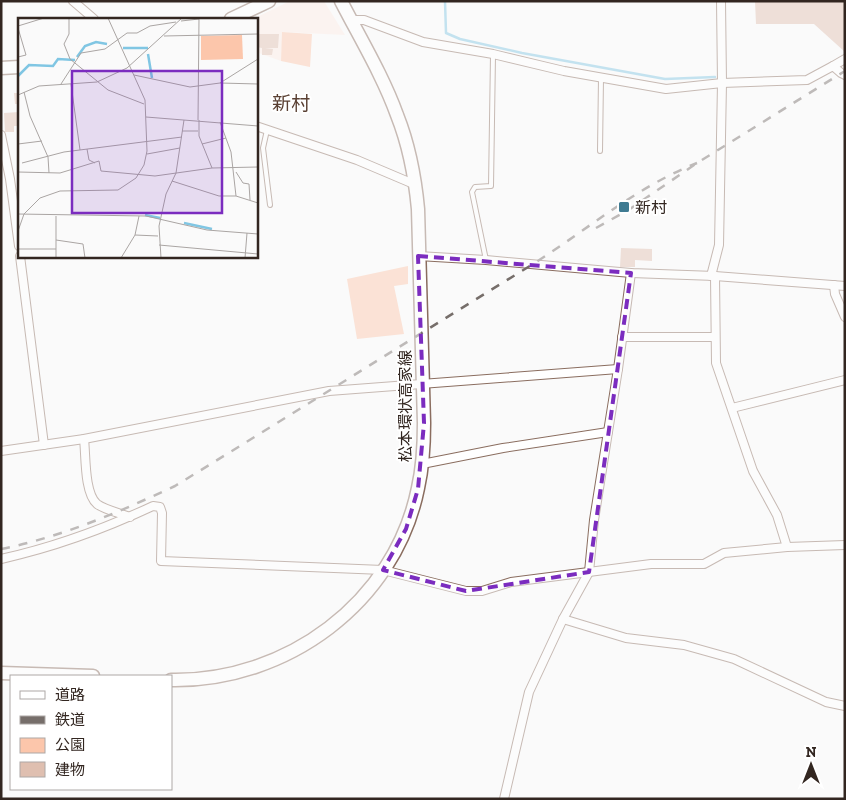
<svg xmlns="http://www.w3.org/2000/svg" width="846" height="800" viewBox="0 0 846 800" font-family="'Zilla Slab','Noto Sans JP',serif">
	<rect width="100%" height="100%" fill="#fafafa"/>
	<polygon fill="#fdece5" points="290,1 324,1 345,35 283,32 281,61 256,52 256,19 253,19"/>
	<g fill="#fcc6ab">
		<polygon points="282,32 312,34 310,67 281,61"/>
		<polygon points="408,266 408,284 394,286 404,334 357,339 347,279"/>
	</g>
	<g fill="none" stroke-linecap="round" stroke-linejoin="round">
		<polyline stroke="#80c6e3" stroke-width="2.5" points="445,1 446,33 460,39 522,53 665,79 715,77"/>
	</g>
	<g fill="#dfbfb0">
		<polygon points="755,1 845,1 845,52 814,24 756,24"/>
		<polygon points="256,34 279,34 278,48 265,48 273,49 272,55 262,55 262,48 256,47"/>
		<polygon points="14,93 19,93 19,104 15,104"/>
		<polygon points="19,112 19,126 14,126 14,132 5,132 4,113"/>
		<polygon points="621,248 652,249 652,261 635,260 635,267 620,267"/>
	</g>
	<g fill="none" stroke-linecap="round" stroke-linejoin="round">
		<g stroke="#8a6d5f" stroke-width="6">
			<g id="service">
				<polyline points="267,130 263,148 270,205"/>
				<polyline points="600,151 601,78"/>
				<polyline points="486,260 472,192 475,187 491,186 493,55"/>
			</g>
		</g>
		<g stroke="#8a6d5f" stroke-width="10">
			<g id="minor">
				<polyline points="73,1 94,19"/>
				<polyline points="350,20 364,20 423,42 493,54 564,71 666,89 722,83 807,80 833,66 841,73 845,75"/>
				<polyline points="833,66 845,59"/>
				<polyline points="256,126 357,160 416,185"/>
				<polyline points="1,135 10,179 19,246"/>
				<polyline points="20,256 44,445"/>
				<polyline points="418,256 486,260 631,273 715,276 845,286"/>
				<polyline points="711,276 719,245 722,83 721,1"/>
				<polyline points="715,276 716,363 753,471 777,515 787,547"/>
				<polyline points="834,285 835,294 845,317"/>
				<polyline points="622,337 715,337"/>
				<polyline points="732,408 845,380"/>
				<path d="M 84,439 C 86,455 84,493 97,504 C 105,510 120,513 130,517"/>
				<polyline points="1,451 84,439 329,391 618,369"/>
				<polyline points="422,464 503,448 608,432"/>
				<path d="M 1,559 C 55,547 104,529 153,506 L 160,507 L 162,513 L 161,561 L 383,570 L 466,591 L 482,591 L 511,582 L 651,564 L 704,564 L 724,553 L 787,547 L 845,545"/>
				<polyline points="563,619 626,638 684,645 734,659 826,702 845,706"/>
				<polyline points="504,799 529,692 563,619 589,572 594,520 618,369 631,273"/>
			</g>
		</g>
		<g stroke="#8a6d5f" stroke-width="15">
			<g id="primary">
				<polyline points="1,673 93,676"/>
				<path d="M 171,680 C 286,682 395,603 418,488 C 423,466 424,445 424,423 L 418,209 C 415,177 409,145 397,115 C 383,76 360,38 341,1"/>
			</g>
		</g>
		<g stroke="#8a6d5f" stroke-width="15">
			<g id="trunk">
				<polyline points="231,19 269,1"/>
				<polyline points="1,68 19,67"/>
			</g>
		</g>
		<use href="#service" stroke="#fff" stroke-width="4"/>
		<use href="#minor" stroke="#fff" stroke-width="8"/>
		<use href="#primary" stroke="#fff" stroke-width="12"/>
		<use href="#trunk" stroke="#fff" stroke-width="12"/>
		<g stroke="#766e6a" stroke-width="2.5" stroke-dasharray="9 9" stroke-linecap="butt">
			<polyline points="596,228 630,209 697,163 845,71"/>
			<path d="M 1,549 C 62,537 119,512 175,486 C 294,413 413,338 533,264 C 587,230 636,187 697,163"/>
		</g>
	</g>
	<path d="M0 0H846V800H0ZM 418,256 L 631,273 L 589,572 L 466,591 L 383,570 L 406,529 L 418,489 L 424,423 Z" fill="#fafafa" fill-opacity=".55" fill-rule="evenodd"/>
	<path fill="none" stroke="#7b2cbf" stroke-width="4" stroke-dasharray="10 6" stroke-linejoin="round" d="M 418,256 L 631,273 L 589,572 L 466,591 L 383,570 L 406,529 L 418,489 L 424,423 Z"/>
	<rect fill="#3f7b92" stroke="#fff" stroke-width="2" x="618" y="201" width="12" height="12" rx="2.5"/>
	<g text-anchor="middle" dominant-baseline="central" stroke-width="4" stroke-linejoin="round" paint-order="stroke">
		<g font-size="16" fill="#322620" stroke="#fff" text-anchor="start">
			<text x="635" y="207">新村</text>
		</g>
		<g font-size="16" fill="#322620" stroke="#fff">
			<text transform="translate(405 406) rotate(-90)">松本環状高家線</text>
		</g>
		<g font-size="19" fill="#5a4033" stroke="#fff">
			<text x="291" y="103">新村</text>
		</g>
	</g>
	<g transform="translate(18 18)">
		<rect width="240" height="240" fill="#fafafa"/>
		<path d="M 224,17 L 225,41 L 183,42 L 183,18 Z" fill="#fcc6ab"/>
		<path fill="none" stroke="#80c6e3" stroke-width="2.5" d="M 105,30 L 130,30M 130,36 L 134,60M 59,39 L 67,28 L 78,24 L 89,26M 0,58 L 11,47 L 35,48 L 40,41 L 57,42M 127,197 L 142,200M 166,205 L 194,211"/>
		<path fill="none" stroke="#aaa5a3" stroke-width="1" d="M 51,0 L 51,16 L 46,26 L 52,41 L 90,72 L 126,86M 163,3 L 181,1M 0,8 L 26,0M 0,10 L 8,37 L 0,39M 146,18 L 240,16M 116,57 L 172,69 L 202,65 L 240,66M 202,65 L 240,41M 43,66 L 63,35 L 87,31 L 109,15 L 119,15 L 132,8 L 158,4M 53,66 L 62,132M 6,74 L 12,98 L 30,139 L 31,155M 0,77 L 21,68 L 79,64 L 109,50 L 164,0M 128,99 L 240,108M 180,102 L 181,0M 181,102 L 181,118 L 194,150M 202,104 L 213,134 L 218,178M 164,113 L 180,113M 0,126 L 24,123M 184,126 L 208,120M 69,131 L 71,142 L 77,145M 129,136 L 162,130M 4,145 L 46,134 L 164,119M 0,154 L 42,155 L 81,143 L 83,153 L 137,158 L 194,150 L 240,149M 218,154 L 225,165 L 231,166 L 232,182M 154,163 L 201,178 L 218,178 L 240,185M 0,196 L 128,198 L 189,212 L 240,216M 0,213 L 6,196 L 22,180 L 42,173 L 100,172 L 118,160 L 126,147 L 129,133 L 127,82 L 90,0M 117,217 L 140,218M 38,222 L 65,226 L 67,240M 141,227 L 240,236M 0,231 L 38,231M 38,240 L 38,198M 103,240 L 117,217 L 121,198M 143,240 L 141,208 L 148,176 L 158,155 L 166,102M 227,240 L 229,215"/>
		<path fill="#7b2cbf" fill-opacity="0.15" stroke="#7b2cbf" stroke-width="2.5" d="M 54,53 L 204,53 L 204,195 L 54,195 Z"/>
		<rect width="240" height="240" fill="none" stroke="#322620" stroke-width="2.5"/>
	</g>
	<rect width="846" height="800" fill="none" stroke="#322620" stroke-width="5"/>
	<rect x="10" y="675" width="162" height="115" fill="#ffffff" stroke="#ada8a6"/>
	<rect x="20" y="691" width="25" height="8" fill="#ffffff" stroke="#ada8a6"/>
	<text x="55" y="700" font-size="15" fill="#322620">道路</text>
	<rect x="20" y="716" width="25" height="8" fill="#766e6a" stroke="#ada8a6"/>
	<text x="55" y="725" font-size="15" fill="#322620">鉄道</text>
	<rect x="20" y="738" width="25" height="15" fill="#fcc6ab" stroke="#ada8a6"/>
	<text x="55" y="750" font-size="15" fill="#322620">公園</text>
	<rect x="20" y="762" width="25" height="15" fill="#dfbfb0" stroke="#ada8a6"/>
	<text x="55" y="775" font-size="15" fill="#322620">建物</text>
	<g transform="translate(811 765)" stroke="#ffffff" stroke-width="4" paint-order="stroke">
	<path d="M0-4L9 19L0 12L-9 19Z" fill="#322620"/>
	<text y="-8" font-size="14" font-weight="bold" text-anchor="middle" fill="#322620">N</text>
	</g>
</svg>
